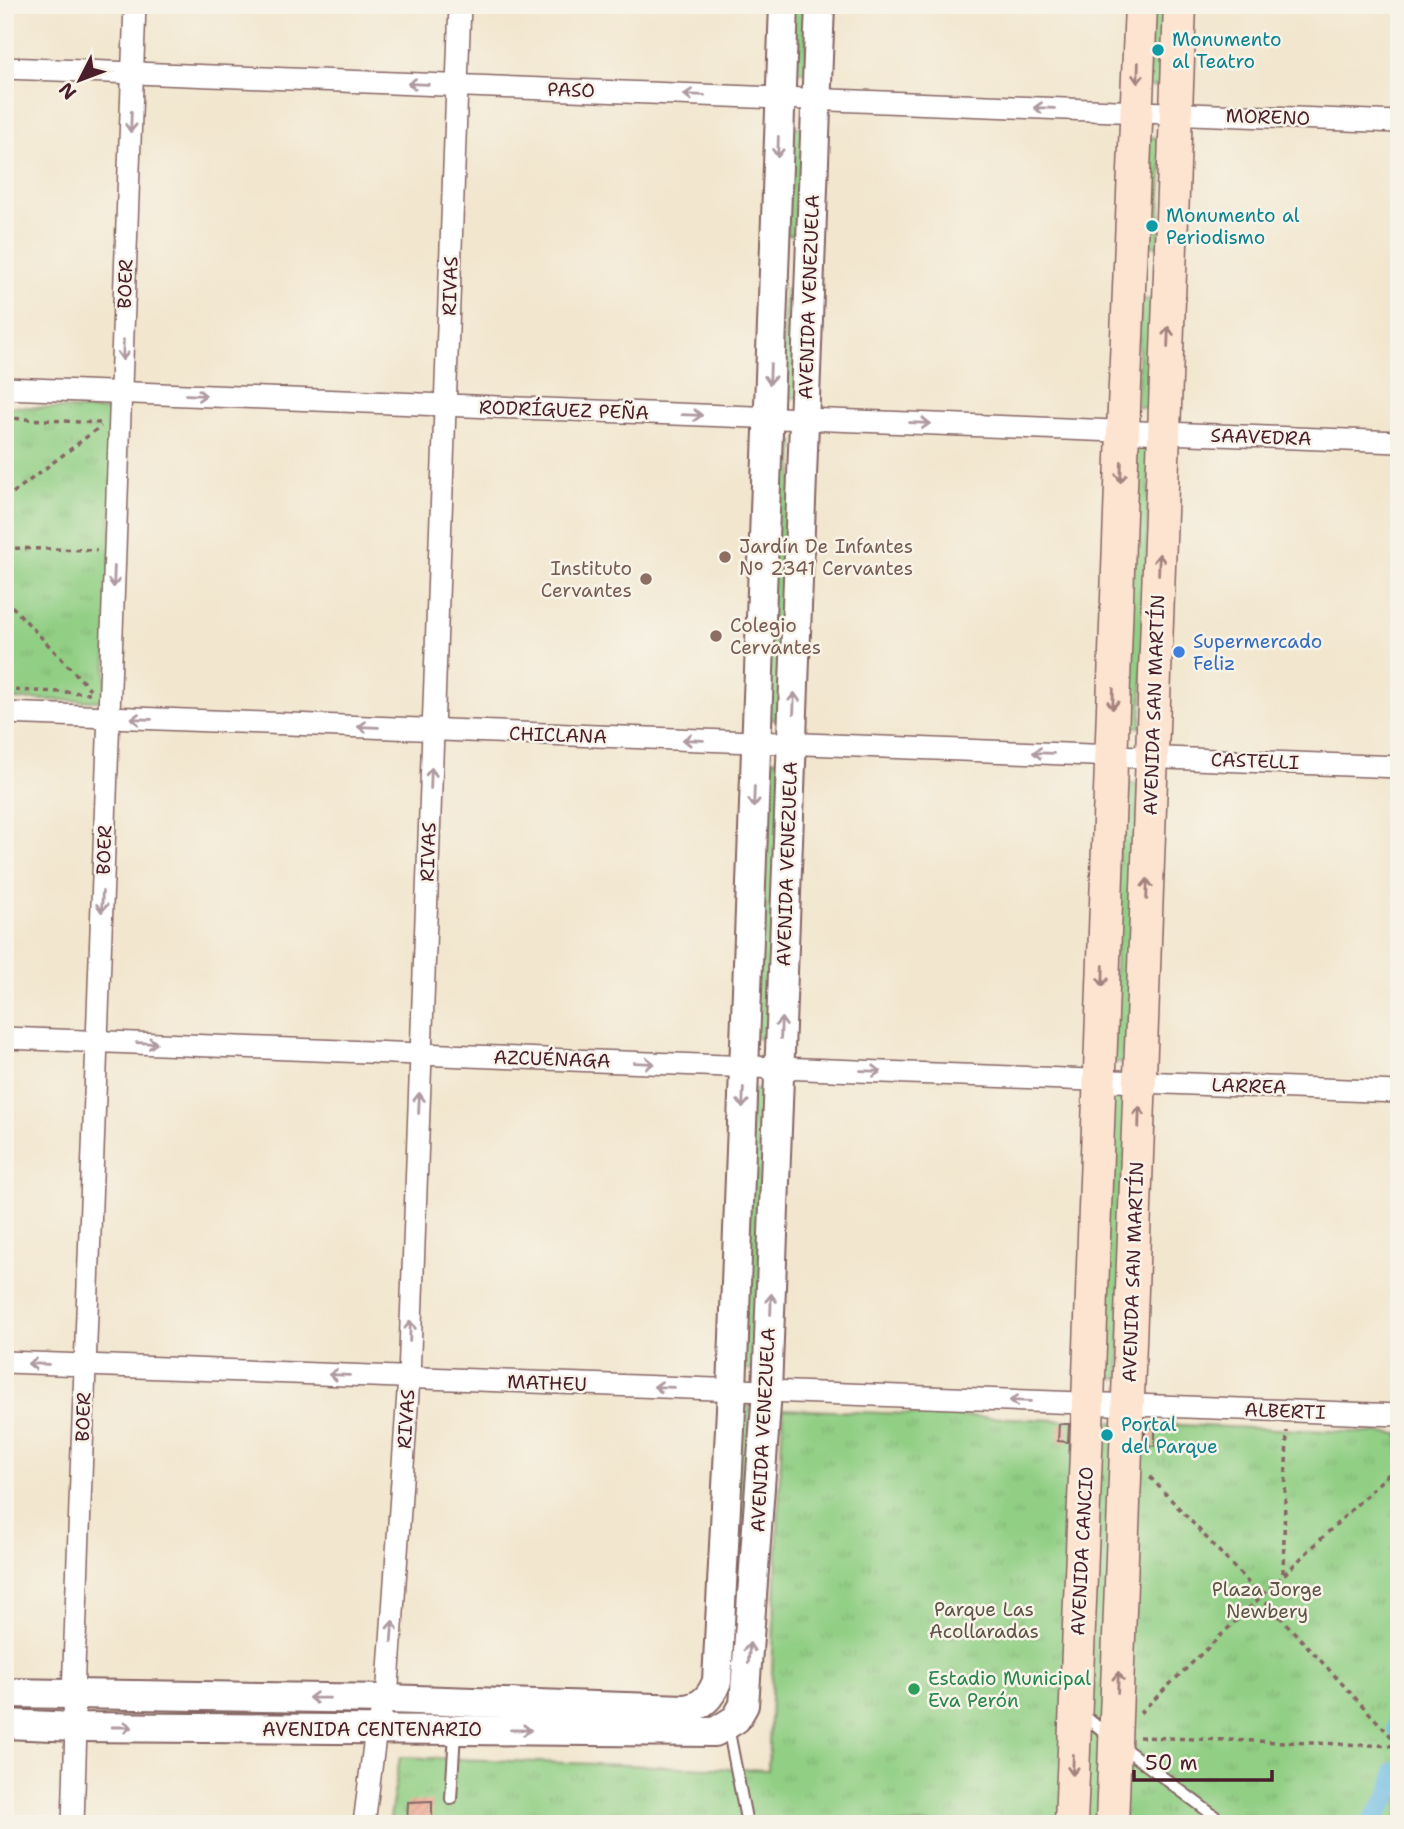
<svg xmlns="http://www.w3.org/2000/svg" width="1404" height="1829" viewBox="0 0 1404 1829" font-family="'Shantell Sans',sans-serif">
	<defs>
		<pattern id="park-tufts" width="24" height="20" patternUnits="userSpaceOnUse" patternTransform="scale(1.75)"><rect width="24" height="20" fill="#91cf84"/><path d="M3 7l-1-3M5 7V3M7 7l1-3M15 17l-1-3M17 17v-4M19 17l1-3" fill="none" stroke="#7fb172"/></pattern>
		<pattern id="building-hatch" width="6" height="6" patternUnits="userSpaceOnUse" patternTransform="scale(1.75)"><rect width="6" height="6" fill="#eea68e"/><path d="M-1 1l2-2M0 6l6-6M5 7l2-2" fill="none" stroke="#c38774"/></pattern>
	</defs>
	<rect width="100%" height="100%" fill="#f7f3e8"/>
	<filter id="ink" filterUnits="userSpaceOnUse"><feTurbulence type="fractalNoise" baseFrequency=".0143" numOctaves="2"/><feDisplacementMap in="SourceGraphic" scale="14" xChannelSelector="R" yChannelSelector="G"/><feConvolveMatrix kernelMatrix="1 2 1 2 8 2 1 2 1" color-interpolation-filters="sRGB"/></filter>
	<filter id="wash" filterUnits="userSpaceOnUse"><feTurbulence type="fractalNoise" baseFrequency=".00686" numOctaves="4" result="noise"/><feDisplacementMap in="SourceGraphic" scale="28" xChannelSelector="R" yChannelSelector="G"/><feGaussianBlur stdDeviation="1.57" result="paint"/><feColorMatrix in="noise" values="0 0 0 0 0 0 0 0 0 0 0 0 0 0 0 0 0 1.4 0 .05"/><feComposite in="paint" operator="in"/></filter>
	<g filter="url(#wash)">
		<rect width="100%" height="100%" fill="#f2e6ce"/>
		<g fill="#91cf84" stroke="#6e7758" stroke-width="2">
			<polygon points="791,5 808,5 806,72 788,71"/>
			<polygon points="1151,5 1168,5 1165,87 1148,86"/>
			<polygon points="791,127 808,127 804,235 787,235"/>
			<polygon points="1146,137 1163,138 1159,246 1142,245"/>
			<polygon points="785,289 802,289 798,398 781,397"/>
			<polygon points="1140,299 1158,300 1154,408 1137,407"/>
			<polygon points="776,440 794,441 785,720 767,719"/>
			<polygon points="1132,447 1150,448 1141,727 1123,726"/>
			<polygon points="763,759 781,760 772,1039 754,1038"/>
			<polygon points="1121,783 1138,784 1130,1063 1112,1062"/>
			<polygon points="751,1090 769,1090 760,1370 743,1369"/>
			<polygon points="1110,1099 1128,1099 1119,1378 1101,1378"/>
			<polygon points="734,1405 751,1406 743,1685 725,1684"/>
			<polygon points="100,1704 346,1710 346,1716 100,1710"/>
		</g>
		<g fill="url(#park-tufts)" stroke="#6e7758" stroke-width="2">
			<polygon points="5,406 116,411 105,701 5,699"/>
			<polygon points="783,1409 1399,1434 1399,1824 389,1824 400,1757 768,1770"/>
		</g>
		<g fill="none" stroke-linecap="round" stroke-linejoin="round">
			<g stroke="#68bae3" stroke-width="19">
				<polyline points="1397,1729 1399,1689"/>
				<path d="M 1369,1824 C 1385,1804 1392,1797 1395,1771"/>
			</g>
		</g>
		<g id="blocks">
			<g fill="url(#building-hatch)">
				<polygon points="1059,1424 1069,1424 1068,1442 1058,1441"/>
				<polygon points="1145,1428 1155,1428 1155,1446 1145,1445"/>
				<polygon points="432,1801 432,1824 407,1824 408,1802"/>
			</g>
		</g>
	</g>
	<g filter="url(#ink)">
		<use href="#blocks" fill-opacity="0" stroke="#856564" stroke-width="2"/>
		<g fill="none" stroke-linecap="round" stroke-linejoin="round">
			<g stroke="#856564" stroke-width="14">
				<g id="service">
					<polyline points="1080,1712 1116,1742 1225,1824"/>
					<polyline points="728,1727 747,1824"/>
					<polyline points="451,1799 455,1732"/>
				</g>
			</g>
			<g stroke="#856564" stroke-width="24">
				<g id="minor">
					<polyline points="5,68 1399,122"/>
					<polyline points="5,388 1399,442"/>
					<polyline points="5,713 1399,767"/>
					<polyline points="5,1038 1399,1092"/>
					<polyline points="5,1362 1399,1415"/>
					<polyline points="387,1699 409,1378 460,5"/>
					<polyline points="73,1824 76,1727 73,1695 135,5"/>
					<polyline points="364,1824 376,1729 381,1715"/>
				</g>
			</g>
			<g stroke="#856564" stroke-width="32">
				<g id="tertiary">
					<path d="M 5,1693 L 387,1699 L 685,1709 C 703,1706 711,1697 717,1681 L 732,1390 L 784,5"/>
					<polyline points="5,1724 76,1727 715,1732 736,1719 744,1705 767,1391 820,5"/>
				</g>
			</g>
			<g stroke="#856564" stroke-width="35">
				<g id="secondary">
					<polyline points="1071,1824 1088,1403 1123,431 1141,5"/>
					<polyline points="1112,1824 1180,5"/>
				</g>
			</g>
			<g stroke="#856564" stroke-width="3.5" stroke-dasharray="5 5" stroke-linecap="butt">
				<polyline points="5,418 101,423"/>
				<polyline points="5,499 101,426"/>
				<polyline points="5,548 97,550"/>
				<polyline points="5,599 90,689"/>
				<polyline points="5,690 91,693"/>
				<polyline points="1150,1477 1399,1745"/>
				<polyline points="1283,1573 1287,1431"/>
				<polyline points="1140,1713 1399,1464"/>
				<polyline points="1139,1737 1399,1746"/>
			</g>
			<use href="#service" stroke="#fff" stroke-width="10"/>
			<use href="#minor" stroke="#fff" stroke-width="21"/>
			<use href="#tertiary" stroke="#fff" stroke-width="28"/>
			<use href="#secondary" stroke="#fde4d0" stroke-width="32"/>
		</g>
		<defs><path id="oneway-shaft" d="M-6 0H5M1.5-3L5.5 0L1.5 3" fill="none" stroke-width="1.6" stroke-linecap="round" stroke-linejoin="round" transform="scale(1.75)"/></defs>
		<g stroke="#a4827e">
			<use href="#oneway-shaft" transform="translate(1138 73) rotate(92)"/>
			<use href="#oneway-shaft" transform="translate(1168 337) rotate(-88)"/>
			<use href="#oneway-shaft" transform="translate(1121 472) rotate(92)"/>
			<use href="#oneway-shaft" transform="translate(1159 564) rotate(-88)"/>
			<use href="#oneway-shaft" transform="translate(1113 699) rotate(92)"/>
			<use href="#oneway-shaft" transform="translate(1147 889) rotate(-88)"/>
			<use href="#oneway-shaft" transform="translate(1103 976) rotate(92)"/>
			<use href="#oneway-shaft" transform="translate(1139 1117) rotate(-88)"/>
			<use href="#oneway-shaft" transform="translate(1118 1682) rotate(-88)"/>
			<use href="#oneway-shaft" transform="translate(1073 1765) rotate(92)"/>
		</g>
		<g stroke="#ae9aa0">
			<use href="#oneway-shaft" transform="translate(418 84) rotate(-178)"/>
			<use href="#oneway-shaft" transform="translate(694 95) rotate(-178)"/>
			<use href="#oneway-shaft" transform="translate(1044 108) rotate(-178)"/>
			<use href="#oneway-shaft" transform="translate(131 122) rotate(92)"/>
			<use href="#oneway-shaft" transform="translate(778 147) rotate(92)"/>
			<use href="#oneway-shaft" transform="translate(123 350) rotate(92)"/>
			<use href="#oneway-shaft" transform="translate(770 374) rotate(92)"/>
			<use href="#oneway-shaft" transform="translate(196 395) rotate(2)"/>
			<use href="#oneway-shaft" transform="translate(692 415) rotate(2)"/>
			<use href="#oneway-shaft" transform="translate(920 423) rotate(2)"/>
			<use href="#oneway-shaft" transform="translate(114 577) rotate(92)"/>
			<use href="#oneway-shaft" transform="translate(794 703) rotate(-88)"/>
			<use href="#oneway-shaft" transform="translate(141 719) rotate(-178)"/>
			<use href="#oneway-shaft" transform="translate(368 727) rotate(-178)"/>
			<use href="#oneway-shaft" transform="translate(693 740) rotate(-178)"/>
			<use href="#oneway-shaft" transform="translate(1043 753) rotate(-178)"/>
			<use href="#oneway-shaft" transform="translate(431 778) rotate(-88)"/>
			<use href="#oneway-shaft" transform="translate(754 797) rotate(92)"/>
			<use href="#oneway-shaft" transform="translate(102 902) rotate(92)"/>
			<use href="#oneway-shaft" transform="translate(781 1028) rotate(-88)"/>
			<use href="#oneway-shaft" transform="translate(147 1043) rotate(2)"/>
			<use href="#oneway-shaft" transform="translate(644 1063) rotate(2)"/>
			<use href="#oneway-shaft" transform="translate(871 1071) rotate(2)"/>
			<use href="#oneway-shaft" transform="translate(743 1098) rotate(92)"/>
			<use href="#oneway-shaft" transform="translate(419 1103) rotate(-88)"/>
			<use href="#oneway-shaft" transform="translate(771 1304) rotate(-88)"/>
			<use href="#oneway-shaft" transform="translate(410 1331) rotate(-88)"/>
			<use href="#oneway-shaft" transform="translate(38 1364) rotate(-178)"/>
			<use href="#oneway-shaft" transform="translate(339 1375) rotate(-178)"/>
			<use href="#oneway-shaft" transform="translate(664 1387) rotate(-178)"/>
			<use href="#oneway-shaft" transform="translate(1020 1401) rotate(-178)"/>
			<use href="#oneway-shaft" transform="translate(392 1631) rotate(-86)"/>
			<use href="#oneway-shaft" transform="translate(749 1653) rotate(-86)"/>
			<use href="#oneway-shaft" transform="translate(319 1698) rotate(-179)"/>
			<use href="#oneway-shaft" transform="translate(122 1727)"/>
			<use href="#oneway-shaft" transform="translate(521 1730) rotate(1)"/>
		</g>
	</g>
	<g fill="#0f9aa8" stroke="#f7f3e8" stroke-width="2.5">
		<circle cx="1158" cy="50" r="7"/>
		<circle cx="1152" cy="226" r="7"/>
		<circle cx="1107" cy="1435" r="7"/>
	</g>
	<g fill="#8d6e63" stroke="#f7f3e8" stroke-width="2.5">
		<circle cx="725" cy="557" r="7"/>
		<circle cx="646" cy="579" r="7"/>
		<circle cx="716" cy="636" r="7"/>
	</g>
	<circle fill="#3f7fe0" stroke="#f7f3e8" stroke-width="2.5" cx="1179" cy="652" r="7"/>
	<circle fill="#2e9e5b" stroke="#f7f3e8" stroke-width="2.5" cx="914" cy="1689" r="7"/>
	<g text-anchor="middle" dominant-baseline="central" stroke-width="5" stroke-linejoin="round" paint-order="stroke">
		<g font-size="19" fill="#0d838f" stroke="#f7f3e8" text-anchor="start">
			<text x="1172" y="39">Monumento<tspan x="1172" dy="22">al Teatro</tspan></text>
			<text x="1166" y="215">Monumento al<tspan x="1166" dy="22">Periodismo</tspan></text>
			<text x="1121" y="1424">Portal<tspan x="1121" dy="22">del Parque</tspan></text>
		</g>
		<g font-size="19" fill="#4a1f2b" stroke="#f7f3e8">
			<text transform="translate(571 90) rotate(2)">PASO</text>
			<text transform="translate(1268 117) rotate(2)">MORENO</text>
			<text transform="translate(125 284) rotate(-88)">BOER</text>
			<text transform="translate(450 286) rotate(-88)">RIVAS</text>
			<text transform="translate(809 297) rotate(-88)">AVENIDA VENEZUELA</text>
			<text transform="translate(564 410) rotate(2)">RODRÍGUEZ PEÑA</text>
			<text transform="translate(1261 437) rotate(2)">SAAVEDRA</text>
			<text transform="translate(1154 705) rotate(-88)">AVENIDA SAN MARTÍN</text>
			<text transform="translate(558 735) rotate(2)">CHICLANA</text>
			<text transform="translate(1255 761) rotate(2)">CASTELLI</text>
			<text transform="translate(104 850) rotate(-88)">BOER</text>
			<text transform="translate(428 852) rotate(-88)">RIVAS</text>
			<text transform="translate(787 864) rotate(-88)">AVENIDA VENEZUELA</text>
			<text transform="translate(552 1059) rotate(2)">AZCUÉNAGA</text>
			<text transform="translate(1249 1086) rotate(2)">LARREA</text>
			<text transform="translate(1133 1272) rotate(-88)">AVENIDA SAN MARTÍN</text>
			<text transform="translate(547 1383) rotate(2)">MATHEU</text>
			<text transform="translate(1285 1411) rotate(2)">ALBERTI</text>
			<text transform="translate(83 1417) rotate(-88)">BOER</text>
			<text transform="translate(406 1419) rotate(-86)">RIVAS</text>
			<text transform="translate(763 1430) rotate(-87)">AVENIDA VENEZUELA</text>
			<text transform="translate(1082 1551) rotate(-87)">AVENIDA CANCIO</text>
			<text x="372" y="1729">AVENIDA CENTENARIO</text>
		</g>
		<g font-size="19" fill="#785e54" stroke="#f7f3e8" text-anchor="start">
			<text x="739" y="546">Jardín De Infantes<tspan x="739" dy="22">Nº 2341 Cervantes</tspan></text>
			<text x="632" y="568" text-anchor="end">Instituto<tspan x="632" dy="22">Cervantes</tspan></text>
			<text x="730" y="625">Colegio<tspan x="730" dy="22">Cervantes</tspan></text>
		</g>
		<g font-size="19" fill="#366cbe" stroke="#f7f3e8" text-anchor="start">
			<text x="1193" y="641">Supermercado<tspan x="1193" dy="22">Feliz</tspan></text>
		</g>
		<g font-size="19" fill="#5f5446" stroke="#f7f3e8">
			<text x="1267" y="1589">Plaza Jorge<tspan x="1267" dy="22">Newbery</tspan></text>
			<text x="984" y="1609">Parque Las<tspan x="984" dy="22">Acollaradas</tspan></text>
		</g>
		<g font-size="19" fill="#27864d" stroke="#f7f3e8" text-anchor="start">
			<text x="928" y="1678">Estadio Municipal<tspan x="928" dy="22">Eva Perón</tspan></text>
		</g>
	</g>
	<rect width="1404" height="1829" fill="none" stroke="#f7f3e8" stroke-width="28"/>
	<g transform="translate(80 80) rotate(228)" stroke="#f7f3e8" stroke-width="5" paint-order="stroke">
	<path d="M0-5L12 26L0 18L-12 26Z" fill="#4a1f2b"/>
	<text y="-10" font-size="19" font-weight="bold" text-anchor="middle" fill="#4a1f2b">N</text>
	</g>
	<path d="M1134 1770v10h138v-10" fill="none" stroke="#4a1f2b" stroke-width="3.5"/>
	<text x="1145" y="1770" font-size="21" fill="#4a1f2b" stroke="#f7f3e8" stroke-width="5" paint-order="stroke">50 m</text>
</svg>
